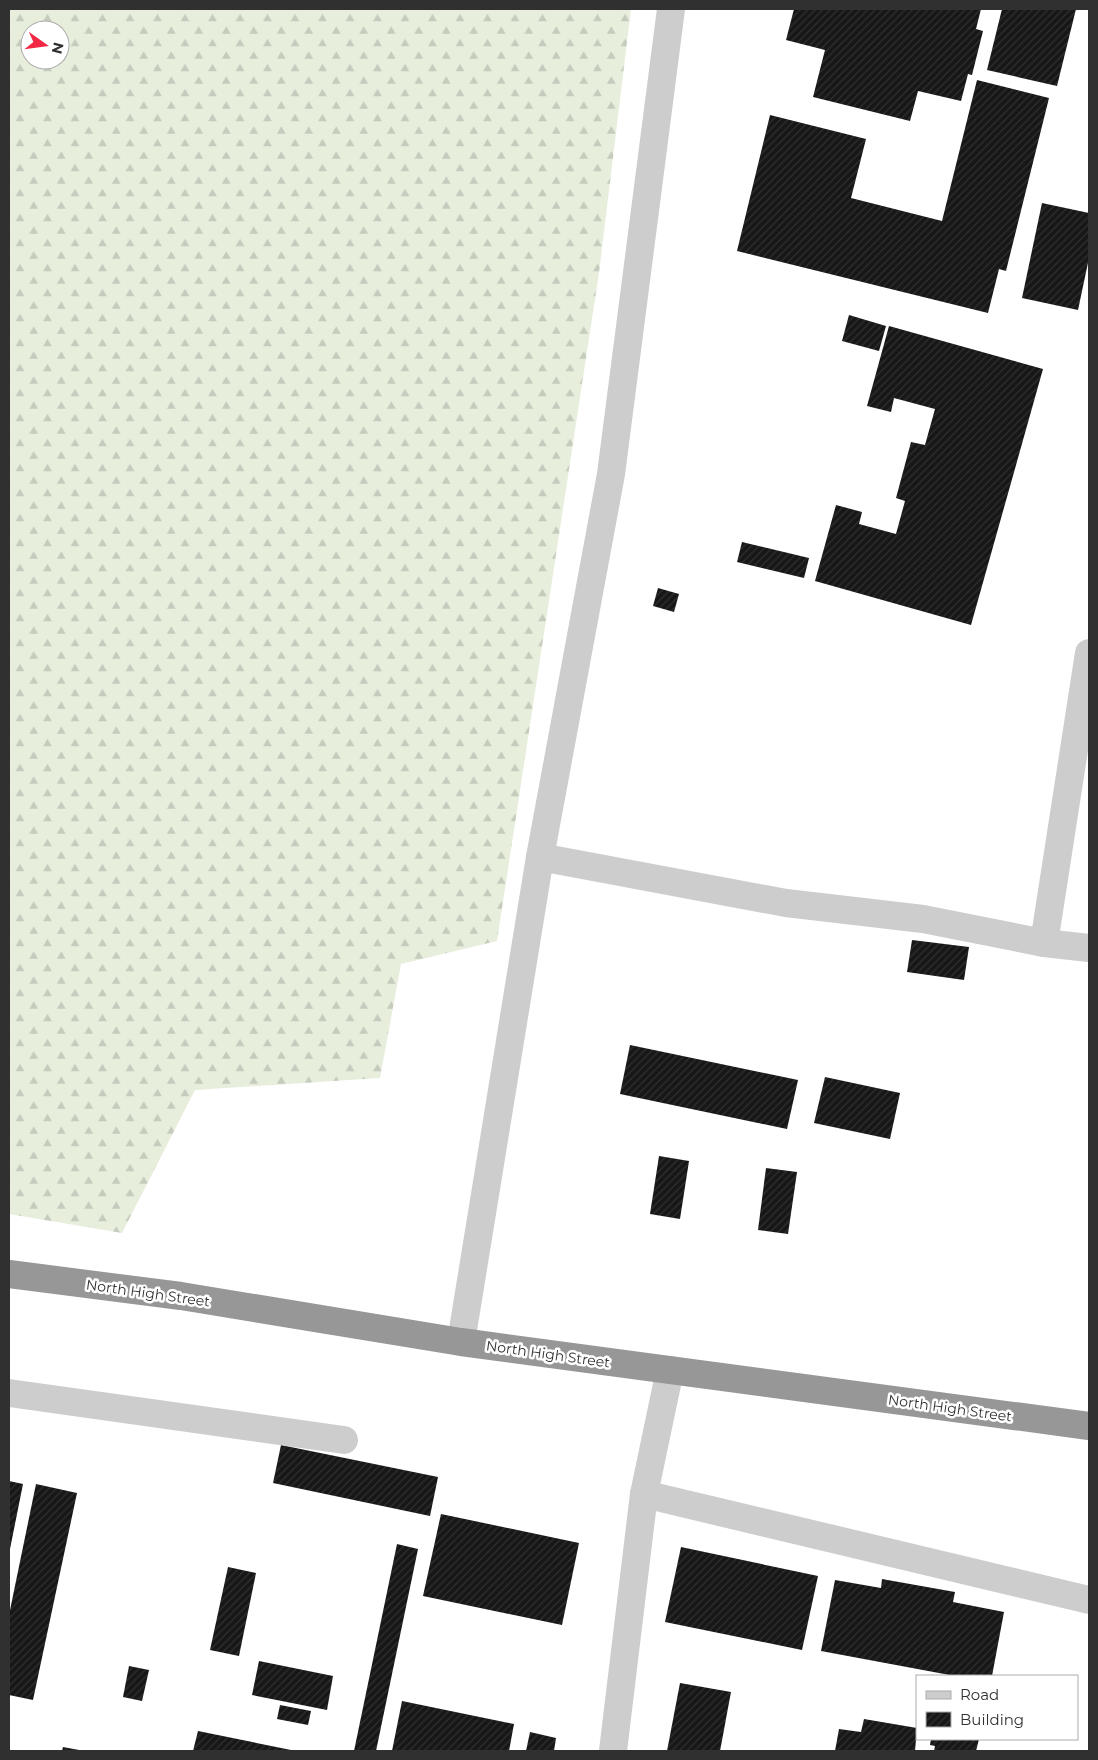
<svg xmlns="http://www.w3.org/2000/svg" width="1098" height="1760" viewBox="0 0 1098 1760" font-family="Montserrat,sans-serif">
	<defs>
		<pattern id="forest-firs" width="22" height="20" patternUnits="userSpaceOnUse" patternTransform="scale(1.25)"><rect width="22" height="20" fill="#e7eedc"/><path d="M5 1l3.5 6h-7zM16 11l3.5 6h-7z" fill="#c6ccbd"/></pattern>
		<pattern id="building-hatch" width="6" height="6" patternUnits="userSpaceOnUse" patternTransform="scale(1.25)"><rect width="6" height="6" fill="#171717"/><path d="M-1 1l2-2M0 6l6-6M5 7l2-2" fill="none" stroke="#303030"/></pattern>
	</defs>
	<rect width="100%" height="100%" fill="#fff"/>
	<path fill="url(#forest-firs)" fill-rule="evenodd" d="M 9,9 L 631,9 L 599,273 L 497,941 L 401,964 L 380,1078 L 195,1090 L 122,1233 L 9,1214 ZM 30,30 L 60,30 L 60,60 L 30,60 Z"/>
	<g fill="url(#building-hatch)">
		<polygon points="794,9 981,9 976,29 983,31 972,75 968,74 961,101 918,91 910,121 813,97 825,50 786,40"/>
		<polygon points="1002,9 1076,9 1057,86 987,70"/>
		<polygon points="977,80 1049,98 1006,271 999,269 988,313 737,251 770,115 866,139 851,198 942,221"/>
		<polygon points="1042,203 1089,213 1089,258 1078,310 1022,298"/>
		<polygon points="849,315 886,326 879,351 842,341"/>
		<polygon points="889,326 1043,369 971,625 815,581 836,505 862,512 859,524 896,534 905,501 896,498 911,442 925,445 935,409 894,398 891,412 867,406"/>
		<polygon points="742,542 809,558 804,578 737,562"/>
		<polygon points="658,588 679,594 674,612 653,606"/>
		<polygon points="912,940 969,947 964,980 907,972"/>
		<polygon points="630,1045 798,1080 787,1129 620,1094"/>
		<polygon points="825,1077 900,1093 890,1139 814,1123"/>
		<polygon points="659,1156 689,1161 680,1219 650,1214"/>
		<polygon points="766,1168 797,1172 788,1234 758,1230"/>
		<polygon points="281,1445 438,1477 430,1516 273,1483"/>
		<polygon points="9,1481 23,1484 10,1549 9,1549"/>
		<polygon points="36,1484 77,1493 33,1700 9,1695 9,1615"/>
		<polygon points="441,1514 579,1543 562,1625 423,1596"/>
		<polygon points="397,1544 418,1549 376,1751 354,1751"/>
		<polygon points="681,1547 818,1576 802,1650 665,1622"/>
		<polygon points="228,1567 256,1573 239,1656 210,1650"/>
		<polygon points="882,1579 955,1592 953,1602 1004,1612 992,1676 955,1676 821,1651 835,1580 881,1588"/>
		<polygon points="259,1661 333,1676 327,1710 252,1695"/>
		<polygon points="129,1666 149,1670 142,1701 123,1697"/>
		<polygon points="680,1683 731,1692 720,1751 667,1751"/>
		<polygon points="402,1701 514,1724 509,1751 392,1751"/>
		<polygon points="280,1705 311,1711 308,1725 277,1719"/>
		<polygon points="864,1719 917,1728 915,1751 835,1751 839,1729 861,1732"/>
		<polygon points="198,1731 291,1750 291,1751 193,1751"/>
		<polygon points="530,1732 556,1738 554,1751 526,1751"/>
		<polygon points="931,1739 979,1739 976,1751 934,1751 935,1746 930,1745"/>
		<polygon points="63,1747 79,1750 79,1751 62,1751"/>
	</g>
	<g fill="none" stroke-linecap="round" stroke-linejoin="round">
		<g stroke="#cdcdcd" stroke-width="28">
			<polyline points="540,857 786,903 923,919 1044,943 1089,948"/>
			<polyline points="1044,943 1089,653"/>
			<polyline points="461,1342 540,857 611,474 671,9"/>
			<polyline points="9,1393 344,1440"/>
			<polyline points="644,1494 1089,1600"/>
			<polyline points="613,1751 644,1494 670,1370"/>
		</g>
		<polyline stroke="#979797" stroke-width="28" points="9,1274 181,1296 461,1342 1089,1426"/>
	</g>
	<g text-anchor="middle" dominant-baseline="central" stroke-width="5" stroke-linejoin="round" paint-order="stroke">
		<g font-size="14" fill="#303030" stroke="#fff">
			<text transform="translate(148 1293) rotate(8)">North High Street</text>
			<text transform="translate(548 1354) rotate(8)">North High Street</text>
			<text transform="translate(950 1408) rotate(8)">North High Street</text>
		</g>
	</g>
	<rect width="1098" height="1760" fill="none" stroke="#303030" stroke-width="20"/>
	<rect x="916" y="1675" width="162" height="65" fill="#ffffff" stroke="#acacac"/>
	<rect x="926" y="1691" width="25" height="8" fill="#cdcdcd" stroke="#acacac"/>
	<text x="960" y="1700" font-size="15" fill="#303030">Road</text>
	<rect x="926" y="1712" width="25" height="15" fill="url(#building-hatch)" stroke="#acacac"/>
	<text x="960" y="1725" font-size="15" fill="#303030">Building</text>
	<g transform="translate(45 45) rotate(104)"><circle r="24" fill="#ffffff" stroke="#acacac"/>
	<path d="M0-4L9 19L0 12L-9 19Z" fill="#f12744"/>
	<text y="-8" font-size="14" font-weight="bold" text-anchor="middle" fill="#303030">N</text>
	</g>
</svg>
